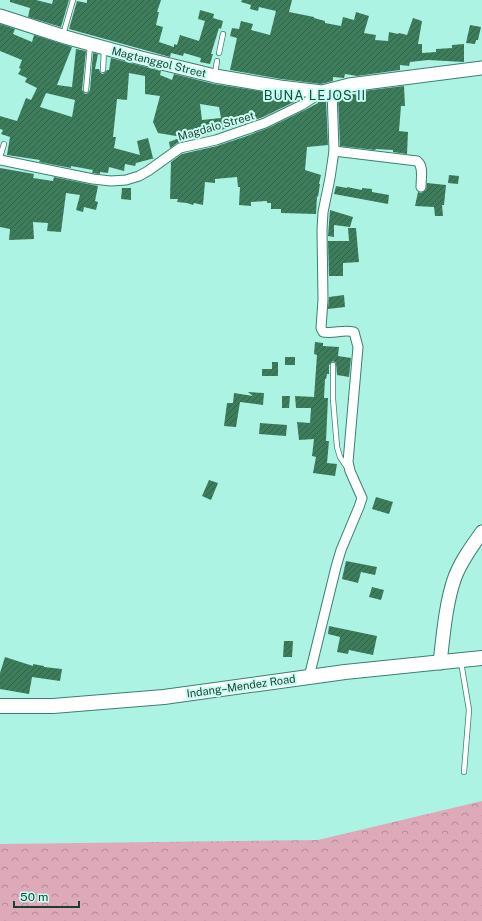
<svg xmlns="http://www.w3.org/2000/svg" width="482" height="921" viewBox="0 0 482 921" font-family="'Public Sans',sans-serif">
	<defs>
		<pattern id="forest-crowns" width="20" height="18" patternUnits="userSpaceOnUse"><rect width="20" height="18" fill="#dea9b9"/><path d="M2 6a3 3 0 1 1 6 0M12 15a3 3 0 1 1 6 0" fill="none" stroke="#b38b97"/></pattern>
		<pattern id="building-hatch" width="6" height="6" patternUnits="userSpaceOnUse"><rect width="6" height="6" fill="#3e7d5c"/><path d="M-1 1l2-2M0 6l6-6M5 7l2-2" fill="none" stroke="#316249"/></pattern>
	</defs>
	<rect width="100%" height="100%" fill="#adf3e3"/>
	<polygon fill="url(#forest-crowns)" points="482,801 482,921 0,921 0,844 318,840"/>
	<g fill="url(#building-hatch)" fill-rule="evenodd">
		<polygon points="10,0 36,0 52,4 53,0 69,0 61,27 28,17 30,8 10,2"/>
		<polygon points="87,0 161,0 157,12 159,12 156,25 163,27 159,42 174,47 174,44 177,45 180,35 199,41 205,21 198,19 200,10 214,14 213,18 223,21 221,29 219,28 211,54 213,54 210,64 200,62 201,58 184,53 183,56 171,53 170,57 69,29 77,1 87,3"/>
		<polygon points="242,0 292,0 289,12 314,17 314,18 325,21 325,23 341,26 343,17 354,20 356,12 369,16 364,33 376,35 375,40 388,41 389,32 398,34 399,33 407,35 413,18 422,21 418,44 422,44 422,53 436,52 436,49 452,48 452,45 464,44 464,62 428,60 410,62 409,66 400,65 400,70 357,76 345,74 344,78 333,77 333,81 321,84 281,79 230,70 237,38 230,36 232,28 239,29 241,21 253,24 251,30 270,35 276,11 259,7 258,11 250,9 251,5 241,2"/>
		<path d="M 0,24 L 15,29 L 13,34 L 32,42 L 34,35 L 72,47 L 57,85 L 72,87 L 76,49 L 86,51 L 82,90 L 85,94 L 88,93 L 90,90 L 93,53 L 98,54 L 95,69 L 99,69 L 100,72 L 102,74 L 105,73 L 107,70 L 109,70 L 111,58 L 161,71 L 160,75 L 172,80 L 174,74 L 214,84 L 298,97 L 298,100 L 263,117 L 246,123 L 246,122 L 199,137 L 183,137 L 184,141 L 177,143 L 170,148 L 169,142 L 182,137 L 158,133 L 153,122 L 160,96 L 145,94 L 145,76 L 129,73 L 127,100 L 117,99 L 113,137 L 116,137 L 114,148 L 140,155 L 137,141 L 148,138 L 153,158 L 155,158 L 136,163 L 135,166 L 125,164 L 124,171 L 109,167 L 108,173 L 100,172 L 100,174 L 92,173 L 93,170 L 71,166 L 71,168 L 39,162 L 40,160 L 7,155 L 10,137 L 1,134 L 3,130 L 0,129 L 0,116 L 17,121 L 26,98 L 31,100 L 37,88 L 25,82 L 27,78 L 18,74 L 21,69 L 19,68 L 22,60 L 0,51 ZM 46,93 L 75,100 L 72,117 L 40,107 ZM 200,104 L 219,107 L 221,118 L 202,120 Z"/>
		<polygon points="470,25 481,27 478,40 476,40 475,44 466,43"/>
		<polygon points="404,86 405,106 401,106 399,131 408,132 407,154 393,152 393,150 376,149 375,150 340,146 338,99 342,99 343,96 353,94 363,96 363,92 365,92 363,91"/>
		<polygon points="326,99 328,145 307,147 305,170 321,175 319,184 320,184 318,197 317,196 316,214 281,213 281,209 271,209 271,203 267,203 267,201 251,202 251,206 239,205 240,187 238,187 237,177 215,179 215,183 205,182 203,205 194,203 193,205 187,203 177,202 178,199 170,199 171,162 182,154 217,146 247,136 268,128 305,110 318,103 318,102 321,100"/>
		<polygon points="0,168 34,174 33,178 53,181 54,177 98,186 95,201 98,202 96,210 84,207 83,212 76,210 80,195 66,193 61,232 47,231 48,223 33,222 34,239 9,240 10,229 0,227"/>
		<polygon points="449,175 459,176 458,184 448,183"/>
		<polygon points="427,183 446,185 444,205 442,205 443,216 435,216 434,207 415,206 418,192 421,193 426,190"/>
		<polygon points="336,186 347,188 347,187 362,190 362,188 372,189 372,192 389,195 388,204 334,194"/>
		<polygon points="122,188 131,188 131,200 121,199"/>
		<polygon points="330,210 353,217 350,227 334,225 334,237 328,236"/>
		<polygon points="348,228 356,228 359,262 343,263 343,276 329,276 328,241 349,241"/>
		<polygon points="344,295 345,307 328,309 329,297"/>
		<polygon points="315,342 323,343 323,346 339,347 338,356 351,358 349,377 337,375 336,363 333,361 329,365 329,374 327,374 326,379 325,379 324,398 328,398 326,441 329,441 327,463 337,464 335,476 313,473 316,457 312,456 314,439 299,440 297,422 310,423 311,408 296,408 295,396 314,397 317,355 314,354"/>
		<rect x="285" y="357" width="10" height="8"/>
		<polygon points="272,362 278,362 278,376 262,376 262,369 272,369"/>
		<polygon points="248,392 264,393 263,405 240,402 236,427 224,426 227,403 233,403 234,393 253,396"/>
		<polygon points="282,396 290,396 289,408 282,408"/>
		<polygon points="260,423 287,425 286,436 259,434"/>
		<polygon points="209,480 218,483 211,500 202,496"/>
		<polygon points="376,497 393,502 389,514 372,509"/>
		<polygon points="346,561 377,567 375,575 361,572 358,583 342,579"/>
		<polygon points="372,587 384,590 381,600 369,597"/>
		<polygon points="329,626 377,636 373,655 349,650 348,654 337,652 340,637 328,634"/>
		<polygon points="284,641 293,641 292,657 283,657"/>
		<polygon points="5,657 33,666 33,664 44,666 44,667 62,669 60,681 32,677 29,694 0,689 0,673"/>
	</g>
	<g fill="none" stroke-linecap="round" stroke-linejoin="round">
		<g stroke="#3a8072" stroke-width="6">
			<g id="lane">
				<polyline points="63,35 73,0"/>
				<polyline points="219,53 223,34"/>
				<polyline points="103,70 104,50"/>
				<polyline points="215,74 217,61"/>
				<polyline points="86,90 90,46"/>
				<polyline points="0,157 4,144"/>
				<polyline points="333,365 333,399 337,447 340,457 346,466"/>
				<polyline points="461,662 469,710 464,772"/>
			</g>
		</g>
		<g stroke="#3a8072" stroke-width="11">
			<g id="street">
				<path d="M 334,151 L 417,161 C 424,166 421,178 421,187"/>
				<polyline points="0,160 93,179 111,181 126,180 139,176 148,171 180,148 216,140 265,123 302,105 322,92"/>
				<path d="M 309,677 L 336,567 L 341,550 L 359,507 L 362,498 L 350,471 L 348,462 L 358,347 L 354,332 C 344,329 334,334 323,332 L 321,328 L 323,300 L 322,230 L 323,212 L 330,178 L 334,151 L 332,90"/>
			</g>
		</g>
		<g stroke="#3a8072" stroke-width="15">
			<g id="secondary">
				<polyline points="0,16 65,37 141,58 215,76 280,87 322,92 349,85 482,68"/>
				<path d="M 440,663 C 443,637 446,601 455,577 C 461,561 472,546 482,532"/>
			</g>
		</g>
		<g stroke="#3a8072" stroke-width="16">
			<polyline id="primary" points="0,706 53,706 164,697 345,672 482,658"/>
		</g>
		<use href="#lane" stroke="#fff" stroke-width="4.5"/>
		<use href="#street" stroke="#fff" stroke-width="9"/>
		<use href="#secondary" stroke="#fff" stroke-width="13"/>
		<use href="#primary" stroke="#fff" stroke-width="14"/>
	</g>
	<g text-anchor="middle" dominant-baseline="central" stroke-width="4" stroke-linejoin="round" paint-order="stroke">
		<g font-size="11" fill="#1f3b35" stroke="#c6fef0">
			<text transform="translate(159 62) rotate(14)">Magtanggol Street</text>
			<text transform="translate(216 126) rotate(-16)">Magdalo Street</text>
			<text transform="translate(241 686) rotate(-8)">Indang–Mendez Road</text>
		</g>
		<g font-size="13" letter-spacing="1" fill="#144b42" stroke="#c6fef0">
			<text x="315" y="95">BUNA LEJOS II</text>
		</g>
	</g>
	<path d="M14 901v6h65v-6" fill="none" stroke="#1f3b35" stroke-width="2"/>
	<text x="20" y="901" font-size="12" fill="#1f3b35" stroke="#c6fef0" stroke-width="3" paint-order="stroke">50 m</text>
</svg>
